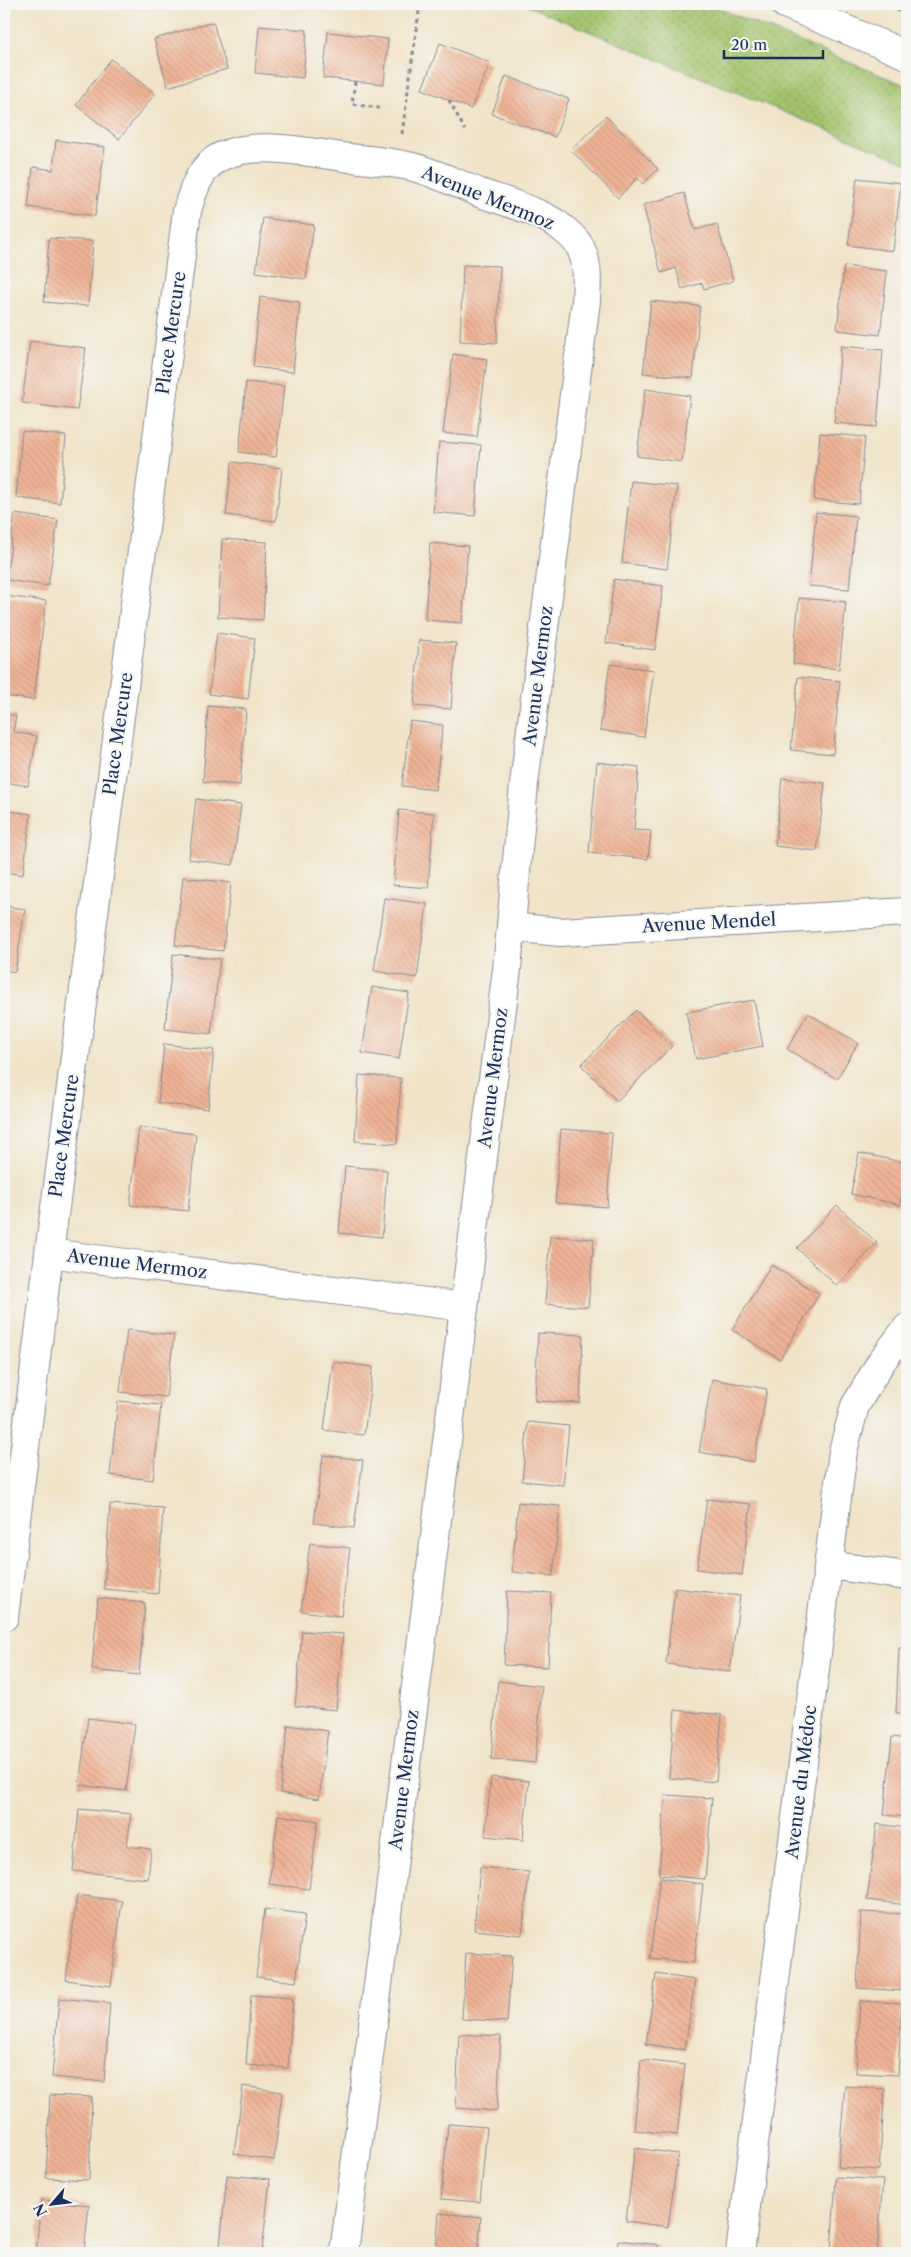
<svg xmlns="http://www.w3.org/2000/svg" width="911" height="2257" viewBox="0 0 911 2257" font-family="'Libre Caslon Text',serif">
	<defs>
		<pattern id="green-dots" width="8" height="8" patternUnits="userSpaceOnUse" patternTransform="scale(1.25)"><rect width="8" height="8" fill="#a1c26a"/><path d="M2 2h.1M6 6h.1" fill="none" stroke="#829e5a" stroke-width="1.8" stroke-linecap="round"/></pattern>
		<pattern id="building-back-hatch" width="6" height="6" patternUnits="userSpaceOnUse" patternTransform="scale(1.25)"><rect width="6" height="6" fill="#efb394"/><path d="M-1 5l2 2M0 0l6 6M5-1l2 2" fill="none" stroke="#cc9a82"/></pattern>
	</defs>
	<rect width="100%" height="100%" fill="#f6f6f2"/>
	<filter id="ink" filterUnits="userSpaceOnUse"><feTurbulence type="fractalNoise" baseFrequency=".02" numOctaves="2"/><feDisplacementMap in="SourceGraphic" scale="10" xChannelSelector="R" yChannelSelector="G"/><feConvolveMatrix kernelMatrix="1 2 1 2 8 2 1 2 1" color-interpolation-filters="sRGB"/></filter>
	<filter id="wash" filterUnits="userSpaceOnUse"><feTurbulence type="fractalNoise" baseFrequency=".0096" numOctaves="4" result="noise"/><feDisplacementMap in="SourceGraphic" scale="20" xChannelSelector="R" yChannelSelector="G"/><feGaussianBlur stdDeviation="1.12" result="paint"/><feColorMatrix in="noise" values="0 0 0 0 0 0 0 0 0 0 0 0 0 0 0 0 0 1.4 0 .05"/><feComposite in="paint" operator="in"/></filter>
	<g filter="url(#wash)">
		<rect width="100%" height="100%" fill="#f0e3c8"/>
		<polygon fill="url(#green-dots)" stroke="#5e7864" points="523,4 708,4 907,86 907,163"/>
		<g id="blocks">
			<g fill="url(#building-back-hatch)">
				<polygon points="213,22 227,69 168,87 154,39"/>
				<polygon points="259,26 307,30 303,78 255,73"/>
				<polygon points="328,32 388,39 384,84 323,78"/>
				<polygon points="440,43 490,63 471,109 422,89"/>
				<polygon points="111,59 155,94 119,139 76,105"/>
				<polygon points="506,76 569,99 555,137 492,114"/>
				<polygon points="606,116 658,169 643,184 637,178 618,198 571,150"/>
				<polygon points="56,140 105,147 95,216 28,207 33,167 53,170"/>
				<polygon points="857,178 901,183 893,251 848,245"/>
				<polygon points="684,193 695,230 717,224 733,281 704,289 702,283 682,289 676,268 661,273 643,205"/>
				<polygon points="263,218 314,225 306,279 256,272"/>
				<polygon points="49,238 93,241 88,306 44,302"/>
				<polygon points="463,265 500,266 497,343 460,341"/>
				<polygon points="844,266 887,271 880,335 837,330"/>
				<polygon points="260,297 300,302 293,372 253,367"/>
				<polygon points="651,301 700,306 693,378 643,373"/>
				<polygon points="30,341 86,348 77,410 22,403"/>
				<polygon points="841,346 883,350 877,427 834,423"/>
				<polygon points="453,354 487,359 477,437 443,433"/>
				<polygon points="246,382 284,386 276,457 239,452"/>
				<polygon points="645,389 690,396 682,462 637,456"/>
				<polygon points="22,431 66,436 60,503 16,498"/>
				<polygon points="820,433 865,437 859,504 814,500"/>
				<polygon points="439,442 481,445 475,516 433,512"/>
				<polygon points="232,462 282,468 276,521 226,515"/>
				<polygon points="631,481 677,486 667,569 622,563"/>
				<polygon points="816,512 856,516 849,589 809,586"/>
				<polygon points="15,514 58,520 48,586 6,580"/>
				<polygon points="222,539 267,542 263,620 218,617"/>
				<polygon points="430,543 468,546 462,623 425,620"/>
				<polygon points="614,579 663,586 655,650 606,643"/>
				<polygon points="4,596 46,601 34,700 4,696"/>
				<polygon points="799,598 846,602 839,669 793,664"/>
				<polygon points="217,633 255,638 248,699 209,694"/>
				<polygon points="419,640 456,643 451,709 414,706"/>
				<polygon points="610,664 654,670 644,737 600,730"/>
				<polygon points="798,677 840,681 833,754 791,750"/>
				<polygon points="208,706 246,709 240,785 203,782"/>
				<polygon points="4,714 16,716 13,732 37,736 28,786 4,782"/>
				<polygon points="410,721 443,725 435,790 402,786"/>
				<polygon points="597,762 639,767 634,830 651,831 648,859 589,853"/>
				<polygon points="782,778 825,783 817,851 775,846"/>
				<polygon points="196,799 241,805 233,865 189,859"/>
				<polygon points="4,810 31,814 23,875 4,872"/>
				<polygon points="399,810 434,813 428,888 393,885"/>
				<polygon points="183,877 231,883 223,951 175,945"/>
				<polygon points="384,898 427,904 417,978 374,971"/>
				<polygon points="4,906 25,909 15,972 4,970"/>
				<polygon points="173,954 220,959 211,1034 165,1029"/>
				<polygon points="372,987 409,993 399,1059 362,1053"/>
				<polygon points="754,1000 763,1046 696,1059 686,1012"/>
				<polygon points="636,1010 672,1046 617,1101 581,1065"/>
				<polygon points="808,1013 858,1043 837,1079 787,1049"/>
				<polygon points="164,1044 214,1050 208,1109 158,1103"/>
				<polygon points="359,1075 401,1078 397,1144 355,1141"/>
				<polygon points="139,1127 196,1134 188,1211 130,1205"/>
				<polygon points="561,1129 612,1133 607,1207 555,1203"/>
				<polygon points="859,1153 907,1163 900,1205 851,1194"/>
				<polygon points="345,1166 387,1170 382,1237 339,1233"/>
				<polygon points="837,1205 877,1243 837,1286 797,1248"/>
				<polygon points="550,1236 594,1239 588,1307 545,1304"/>
				<polygon points="771,1265 819,1294 780,1359 732,1330"/>
				<polygon points="127,1330 174,1335 166,1397 120,1392"/>
				<polygon points="538,1333 583,1335 580,1403 535,1401"/>
				<polygon points="333,1362 373,1367 364,1435 324,1430"/>
				<polygon points="712,1379 767,1389 754,1462 699,1452"/>
				<polygon points="118,1401 161,1405 153,1480 110,1475"/>
				<polygon points="528,1422 569,1426 563,1485 522,1481"/>
				<polygon points="323,1455 363,1460 354,1528 314,1523"/>
				<polygon points="906,1486 907,1486 907,1505 903,1504"/>
				<polygon points="707,1499 751,1504 742,1575 697,1569"/>
				<polygon points="518,1502 560,1506 553,1576 512,1572"/>
				<polygon points="110,1504 163,1508 158,1594 104,1589"/>
				<polygon points="310,1543 350,1548 341,1616 301,1611"/>
				<polygon points="675,1588 740,1596 730,1672 666,1664"/>
				<polygon points="507,1591 551,1593 548,1667 504,1665"/>
				<polygon points="98,1598 145,1603 139,1675 92,1670"/>
				<polygon points="302,1631 343,1634 336,1710 295,1706"/>
				<polygon points="899,1648 907,1648 907,1713 896,1713"/>
				<polygon points="498,1681 542,1686 535,1763 491,1759"/>
				<polygon points="675,1710 722,1715 716,1782 669,1778"/>
				<polygon points="88,1718 135,1724 126,1791 79,1785"/>
				<polygon points="288,1725 328,1731 319,1799 280,1793"/>
				<polygon points="892,1737 907,1739 907,1817 884,1815"/>
				<polygon points="491,1777 529,1781 523,1840 485,1836"/>
				<polygon points="665,1795 712,1798 705,1879 659,1875"/>
				<polygon points="79,1809 131,1814 127,1846 151,1849 148,1879 73,1871"/>
				<polygon points="278,1815 318,1821 309,1889 269,1884"/>
				<polygon points="877,1824 907,1828 907,1905 867,1900"/>
				<polygon points="480,1867 529,1872 522,1935 474,1930"/>
				<polygon points="660,1878 703,1884 694,1963 650,1958"/>
				<polygon points="77,1895 122,1901 111,1986 66,1980"/>
				<polygon points="265,1909 305,1914 296,1982 256,1977"/>
				<polygon points="861,1912 907,1914 905,1991 857,1988"/>
				<polygon points="466,1953 512,1956 507,2022 462,2019"/>
				<polygon points="656,1974 695,1980 685,2050 646,2044"/>
				<polygon points="251,1995 293,1998 288,2068 246,2065"/>
				<polygon points="59,1998 110,2003 104,2082 52,2077"/>
				<polygon points="860,2001 902,2003 898,2075 856,2073"/>
				<polygon points="459,2034 501,2036 497,2111 456,2108"/>
				<polygon points="641,2060 685,2065 677,2135 634,2130"/>
				<polygon points="243,2086 282,2092 274,2160 234,2154"/>
				<polygon points="845,2086 885,2089 879,2170 838,2167"/>
				<polygon points="50,2095 92,2097 89,2180 46,2178"/>
				<polygon points="448,2124 487,2127 480,2202 441,2199"/>
				<polygon points="635,2148 678,2154 668,2227 626,2221"/>
				<polygon points="227,2175 270,2179 262,2251 220,2246"/>
				<polygon points="836,2177 883,2180 877,2253 831,2251"/>
				<polygon points="41,2200 89,2205 84,2253 36,2253"/>
				<polygon points="439,2213 481,2217 478,2253 436,2253"/>
				<polygon points="618,2240 658,2245 657,2253 617,2253"/>
			</g>
		</g>
	</g>
	<g filter="url(#ink)">
		<use href="#blocks" fill-opacity="0" stroke="#868993" stroke-width="1"/>
		<g fill="none" stroke-linecap="round" stroke-linejoin="round">
			<g stroke="#868993" stroke-width="30">
				<g id="minor">
					<polyline points="511,927 560,932 907,912"/>
					<polyline points="49,1253 464,1307"/>
					<polyline points="829,1565 907,1576"/>
					<path d="M 4,1617 L 49,1253 L 187,211 C 193,190 200,166 222,156 C 257,140 312,153 349,158 C 370,160 392,162 413,167 C 436,173 458,184 480,193 C 506,202 535,210 557,224 C 565,230 574,237 579,245 C 589,262 587,282 586,301 L 524,784 L 507,969 L 344,2253"/>
					<polyline points="740,2253 843,1451 855,1406 881,1362 907,1328"/>
				</g>
			</g>
			<g stroke="#868993" stroke-width="30">
				<polyline id="tertiary" points="785,4 907,55"/>
			</g>
			<g stroke="#868993" stroke-width="3" stroke-dasharray="4 4" stroke-linecap="butt">
				<polyline points="882,4 907,14"/>
				<polyline points="355,81 352,104 379,108"/>
				<polyline points="449,100 465,130"/>
				<polyline points="402,134 420,4"/>
			</g>
			<use href="#minor" stroke="#fff" stroke-width="28"/>
			<use href="#tertiary" stroke="#fff" stroke-width="28"/>
		</g>
	</g>
	<g text-anchor="middle" dominant-baseline="central" stroke-width="4.5" stroke-linejoin="round" paint-order="stroke">
		<g font-size="18" fill="#1b2f5e" stroke="#f6f6f2">
			<text transform="translate(488 198) rotate(22)">Avenue Mermoz</text>
			<text transform="translate(171 333) rotate(-82)">Place Mercure</text>
			<text transform="translate(538 676) rotate(-83)">Avenue Mermoz</text>
			<text transform="translate(118 734) rotate(-82)">Place Mercure</text>
			<text transform="translate(709 923) rotate(-3)">Avenue Mendel</text>
			<text transform="translate(493 1078) rotate(-83)">Avenue Mermoz</text>
			<text transform="translate(64 1136) rotate(-82)">Place Mercure</text>
			<text transform="translate(137 1264) rotate(7)">Avenue Mermoz</text>
			<text transform="translate(404 1780) rotate(-83)">Avenue Mermoz</text>
			<text transform="translate(801 1782) rotate(-83)">Avenue du Médoc</text>
		</g>
	</g>
	<rect width="911" height="2257" fill="none" stroke="#f6f6f2" stroke-width="20"/>
	<g transform="translate(52 2204) rotate(242)" stroke="#f6f6f2" stroke-width="4" paint-order="stroke">
	<path d="M0-4L9 19L0 12L-9 19Z" fill="#1b2f5e"/>
	<text y="-8" font-size="14" font-weight="bold" text-anchor="middle" fill="#1b2f5e">N</text>
	</g>
	<path d="M724 50v8h99v-8" fill="none" stroke="#1b2f5e" stroke-width="2.5"/>
	<text x="731" y="50" font-size="15" fill="#1b2f5e" stroke="#f6f6f2" stroke-width="4" paint-order="stroke">20 m</text>
</svg>
